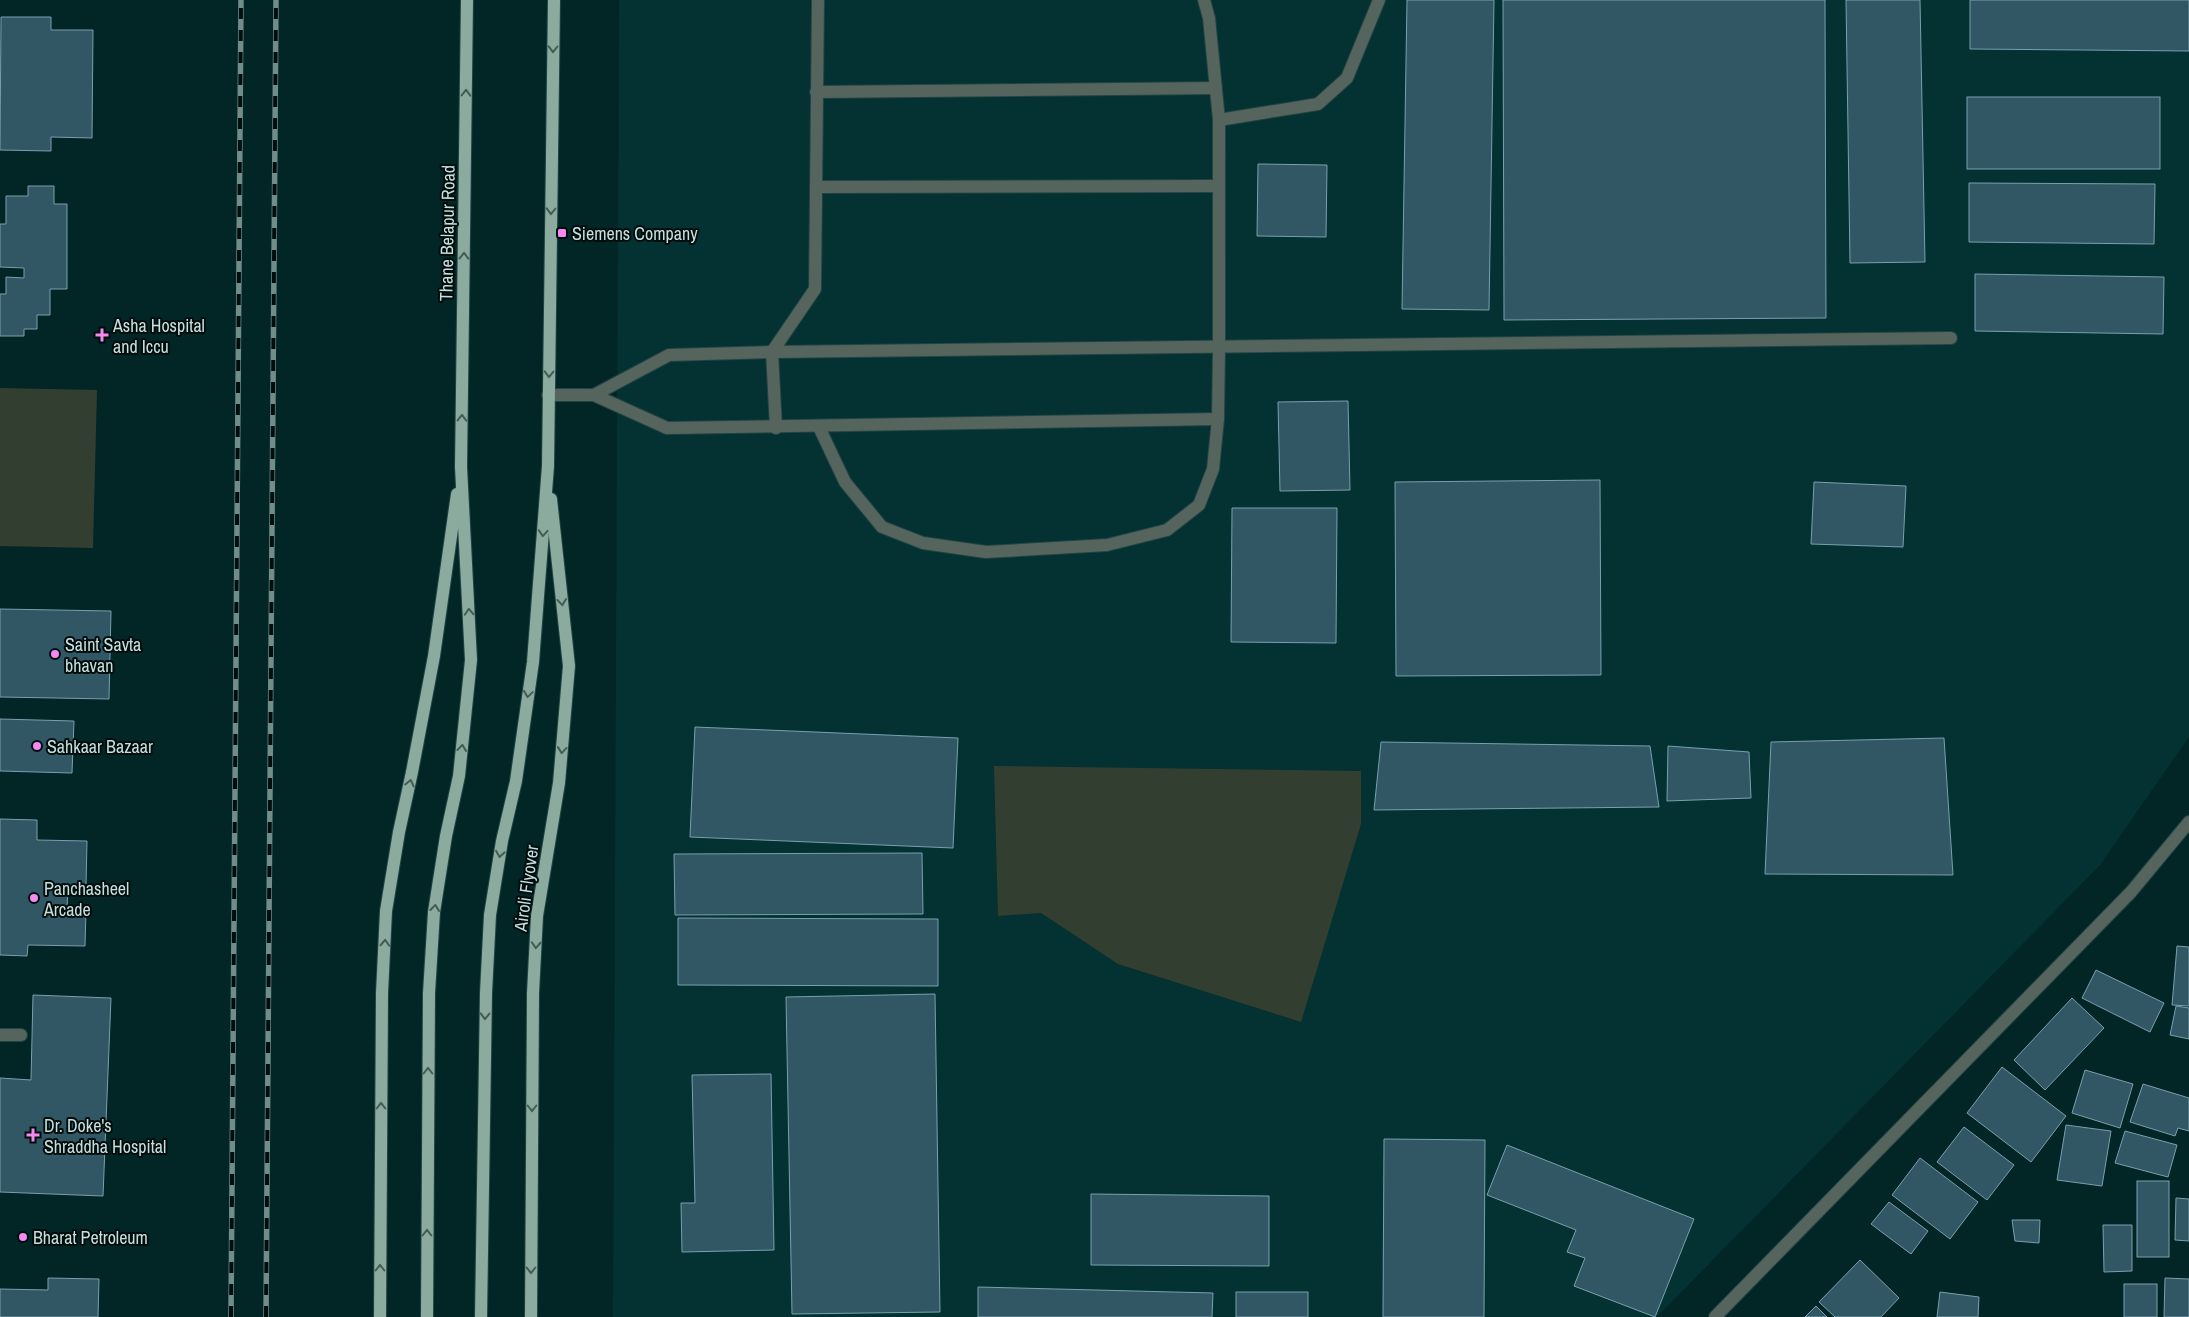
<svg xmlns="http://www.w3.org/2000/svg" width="2189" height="1317" viewBox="0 0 2189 1317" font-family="'Archivo Narrow',sans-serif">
	<rect width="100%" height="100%" fill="#022626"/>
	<polygon fill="#043131" points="619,0 2189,0 2189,737 2100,865 1657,1317 613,1317"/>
	<g fill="#323e30">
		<polygon points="0,388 97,390 93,548 0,546"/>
		<polygon points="994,766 1361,771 1361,824 1301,1022 1118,964 1041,913 998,916"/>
	</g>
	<g fill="#325764" stroke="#78a0af">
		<polygon points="1407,0 1494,0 1489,310 1402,309"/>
		<polygon points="1503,0 1825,0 1826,318 1504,320"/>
		<polygon points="1846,0 1920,0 1925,262 1850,263"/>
		<polygon points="1970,0 2189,0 2189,51 1970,49"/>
		<polygon points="1,17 51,17 51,30 93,30 92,138 51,137 51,151 0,150"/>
		<rect x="1967" y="97" width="193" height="72"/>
		<polygon points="1258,164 1327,165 1326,237 1257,236"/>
		<polygon points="1969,183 2155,184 2154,244 1969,242"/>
		<polygon points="28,186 54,186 54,204 67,204 67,289 50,289 50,315 37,315 37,329 24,329 24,336 0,336 0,294 6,294 6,277 24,278 24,268 0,267 0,224 6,224 6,196 28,196"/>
		<polygon points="1975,274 2164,277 2163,334 1975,331"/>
		<polygon points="1348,401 1350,490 1280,491 1278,402"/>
		<polygon points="1600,480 1601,675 1396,676 1395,482"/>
		<polygon points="1814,482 1906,486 1903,547 1811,544"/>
		<polygon points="1232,508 1337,508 1336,643 1231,642"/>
		<polygon points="0,609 111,611 109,699 0,697"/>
		<polygon points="0,719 74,721 72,773 0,771"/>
		<polygon points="695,727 958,738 953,848 690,837"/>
		<polygon points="1944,738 1953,875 1765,874 1771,742"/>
		<polygon points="1381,742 1650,746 1659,807 1374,810"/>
		<polygon points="1668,746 1749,752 1751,798 1667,801"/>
		<polygon points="0,819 37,820 37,840 87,841 86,886 68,885 67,910 86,910 85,946 28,945 27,956 0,955"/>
		<polygon points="922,853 923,914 675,915 674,854"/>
		<polygon points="678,918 938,919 938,986 678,985"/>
		<polygon points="2177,946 2189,947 2189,1006 2172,1005"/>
		<polygon points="2096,970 2164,1003 2150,1032 2082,998"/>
		<polygon points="935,994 940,1312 792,1314 786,997"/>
		<polygon points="33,995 111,998 103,1196 0,1192 0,1078 31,1080"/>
		<polygon points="2072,998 2104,1028 2045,1090 2014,1060"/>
		<polygon points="2176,1006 2189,1008 2189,1039 2170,1035"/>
		<polygon points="2002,1067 2066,1116 2031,1162 1967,1113"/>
		<polygon points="2085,1070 2133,1084 2120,1128 2072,1113"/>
		<polygon points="771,1074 774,1250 682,1252 681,1203 695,1203 692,1075"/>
		<polygon points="2143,1084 2189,1098 2189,1131 2178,1128 2175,1136 2130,1122"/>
		<polygon points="2066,1125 2111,1131 2102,1186 2057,1180"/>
		<polygon points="1964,1127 2014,1165 1987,1200 1937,1162"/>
		<polygon points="2125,1131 2177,1145 2168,1177 2115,1163"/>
		<polygon points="1384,1139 1485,1140 1484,1317 1383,1317"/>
		<polygon points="1507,1145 1694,1219 1655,1317 1574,1286 1585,1258 1567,1252 1576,1230 1487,1195"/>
		<polygon points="1920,1158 1978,1202 1950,1239 1892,1195"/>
		<rect x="2137" y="1181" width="32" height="76"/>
		<polygon points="1091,1194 1269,1196 1269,1266 1091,1265"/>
		<polygon points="2176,1198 2189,1199 2189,1241 2175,1240"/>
		<polygon points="1889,1202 1928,1231 1911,1254 1871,1224"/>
		<polygon points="2012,1220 2040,1220 2039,1243 2015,1241"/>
		<polygon points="2103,1225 2132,1225 2132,1271 2104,1272"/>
		<polygon points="1860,1260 1899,1298 1881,1317 1835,1317 1819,1302"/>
		<polygon points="48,1278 99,1279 98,1317 0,1317 0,1289 48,1290"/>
		<polygon points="2165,1278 2189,1279 2189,1317 2164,1317"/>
		<rect x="2124" y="1284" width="33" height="33"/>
		<polygon points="978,1287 1213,1293 1212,1317 978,1317"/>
		<rect x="1236" y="1292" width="72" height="25"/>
		<polygon points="1940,1292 1979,1297 1978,1317 1937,1317"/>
		<polygon points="1816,1306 1827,1317 1805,1317"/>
	</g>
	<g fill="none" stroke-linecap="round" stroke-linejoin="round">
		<g stroke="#224443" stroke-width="14">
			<g id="service">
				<polyline points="816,92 1216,88"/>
				<polyline points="1219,120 1318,104 1347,78 1379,0"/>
				<polyline points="816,187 1219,186"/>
				<polyline points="548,395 594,395 667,428 1218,419"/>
				<polyline points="594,395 669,355 772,352 1951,338"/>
				<polyline points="819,427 845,482 882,527 923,543 986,552 1107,545 1167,530 1199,505 1213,469 1218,419 1219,347 1219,120 1209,18 1204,0"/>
				<polyline points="776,428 772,352 815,289 818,0"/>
				<polyline points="0,1035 21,1035"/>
			</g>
		</g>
		<g stroke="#224443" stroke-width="14">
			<polyline id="tertiary" points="1715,1317 2131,892 2189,822"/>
		</g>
		<g stroke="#224443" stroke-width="14">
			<g id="primary">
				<polyline points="380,1317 382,993 386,911 399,832 412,772 434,656 457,494"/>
				<polyline points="427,1317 429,993 434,912 446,836 459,776 471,660 461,467 467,0"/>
				<polyline points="481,1317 486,993 490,915 502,841 516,781 533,662 548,466 554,0"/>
				<polyline points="531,1317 533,993 537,916 559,783 569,666 551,499"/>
			</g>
		</g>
		<use href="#service" stroke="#55655e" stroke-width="12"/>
		<use href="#tertiary" stroke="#55655e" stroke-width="12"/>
		<use href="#primary" stroke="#8aab9d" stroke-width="12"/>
		<g stroke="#708d8c" stroke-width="5.5">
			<g id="rail">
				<polyline points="231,1317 241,0"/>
				<polyline points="266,1317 276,0"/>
			</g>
		</g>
		<use href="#rail" stroke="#000d0d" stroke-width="4" stroke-dasharray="11" stroke-linecap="butt"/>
	</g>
	<defs><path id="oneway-chevron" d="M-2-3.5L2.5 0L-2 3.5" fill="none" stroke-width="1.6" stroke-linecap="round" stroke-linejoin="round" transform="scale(1.25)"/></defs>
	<g stroke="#455c55">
		<use href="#oneway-chevron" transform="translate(553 49) rotate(91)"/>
		<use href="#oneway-chevron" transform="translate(466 93) rotate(-89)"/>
		<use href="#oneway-chevron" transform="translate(551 211) rotate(91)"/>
		<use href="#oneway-chevron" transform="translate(464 256) rotate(-89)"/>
		<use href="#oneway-chevron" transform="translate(549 374) rotate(91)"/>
		<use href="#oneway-chevron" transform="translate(462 418) rotate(-89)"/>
		<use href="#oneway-chevron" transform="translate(543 533) rotate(94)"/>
		<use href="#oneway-chevron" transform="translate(562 602) rotate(84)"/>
		<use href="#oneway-chevron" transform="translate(469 612) rotate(-93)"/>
		<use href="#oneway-chevron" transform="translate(528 694) rotate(98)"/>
		<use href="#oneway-chevron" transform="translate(462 748) rotate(-84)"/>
		<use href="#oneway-chevron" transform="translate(562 750) rotate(95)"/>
		<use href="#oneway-chevron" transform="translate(410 783) rotate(-77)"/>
		<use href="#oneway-chevron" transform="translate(500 854) rotate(99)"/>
		<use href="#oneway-chevron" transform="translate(435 908) rotate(-83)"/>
		<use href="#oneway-chevron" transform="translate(385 943) rotate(-87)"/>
		<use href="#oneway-chevron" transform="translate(536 945) rotate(93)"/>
		<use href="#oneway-chevron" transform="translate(485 1016) rotate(91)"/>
		<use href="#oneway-chevron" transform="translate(428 1071) rotate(-90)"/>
		<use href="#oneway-chevron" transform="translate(381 1106) rotate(-90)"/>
		<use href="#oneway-chevron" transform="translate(532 1108) rotate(90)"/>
		<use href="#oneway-chevron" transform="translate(427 1233) rotate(-90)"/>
		<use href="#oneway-chevron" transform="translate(380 1268) rotate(-90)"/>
		<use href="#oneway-chevron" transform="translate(531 1270) rotate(90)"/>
	</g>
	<g fill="#f489f0" stroke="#000d0d" stroke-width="2">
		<rect x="557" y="228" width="10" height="10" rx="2.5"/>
		<path d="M99.5 327.5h5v5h5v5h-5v5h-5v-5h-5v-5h5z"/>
		<circle cx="55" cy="654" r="5"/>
		<circle cx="37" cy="746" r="5"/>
		<circle cx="34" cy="898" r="5"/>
		<path d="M30.5 1127.5h5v5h5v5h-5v5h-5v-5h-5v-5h5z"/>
		<circle cx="23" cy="1237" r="5"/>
	</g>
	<g text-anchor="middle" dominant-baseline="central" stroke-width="4" stroke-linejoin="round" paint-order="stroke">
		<g font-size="18" fill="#c8dfde" stroke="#000d0d">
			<text transform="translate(447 233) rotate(-89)">Thane Belapur Road</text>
			<text transform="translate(526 888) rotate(-82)">Airoli Flyover</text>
		</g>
		<g font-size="18" fill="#c8dfde" stroke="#000d0d" text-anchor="start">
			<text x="572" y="233">Siemens Company</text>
			<text x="113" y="325">Asha Hospital<tspan x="113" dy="21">and Iccu</tspan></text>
			<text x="65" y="644">Saint Savta<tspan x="65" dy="21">bhavan</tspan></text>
			<text x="47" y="746">Sahkaar Bazaar</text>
			<text x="44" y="888">Panchasheel<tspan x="44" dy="21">Arcade</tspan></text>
			<text x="44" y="1125">Dr. Doke's<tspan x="44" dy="21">Shraddha Hospital</tspan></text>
			<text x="33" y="1237">Bharat Petroleum</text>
		</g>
	</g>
</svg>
